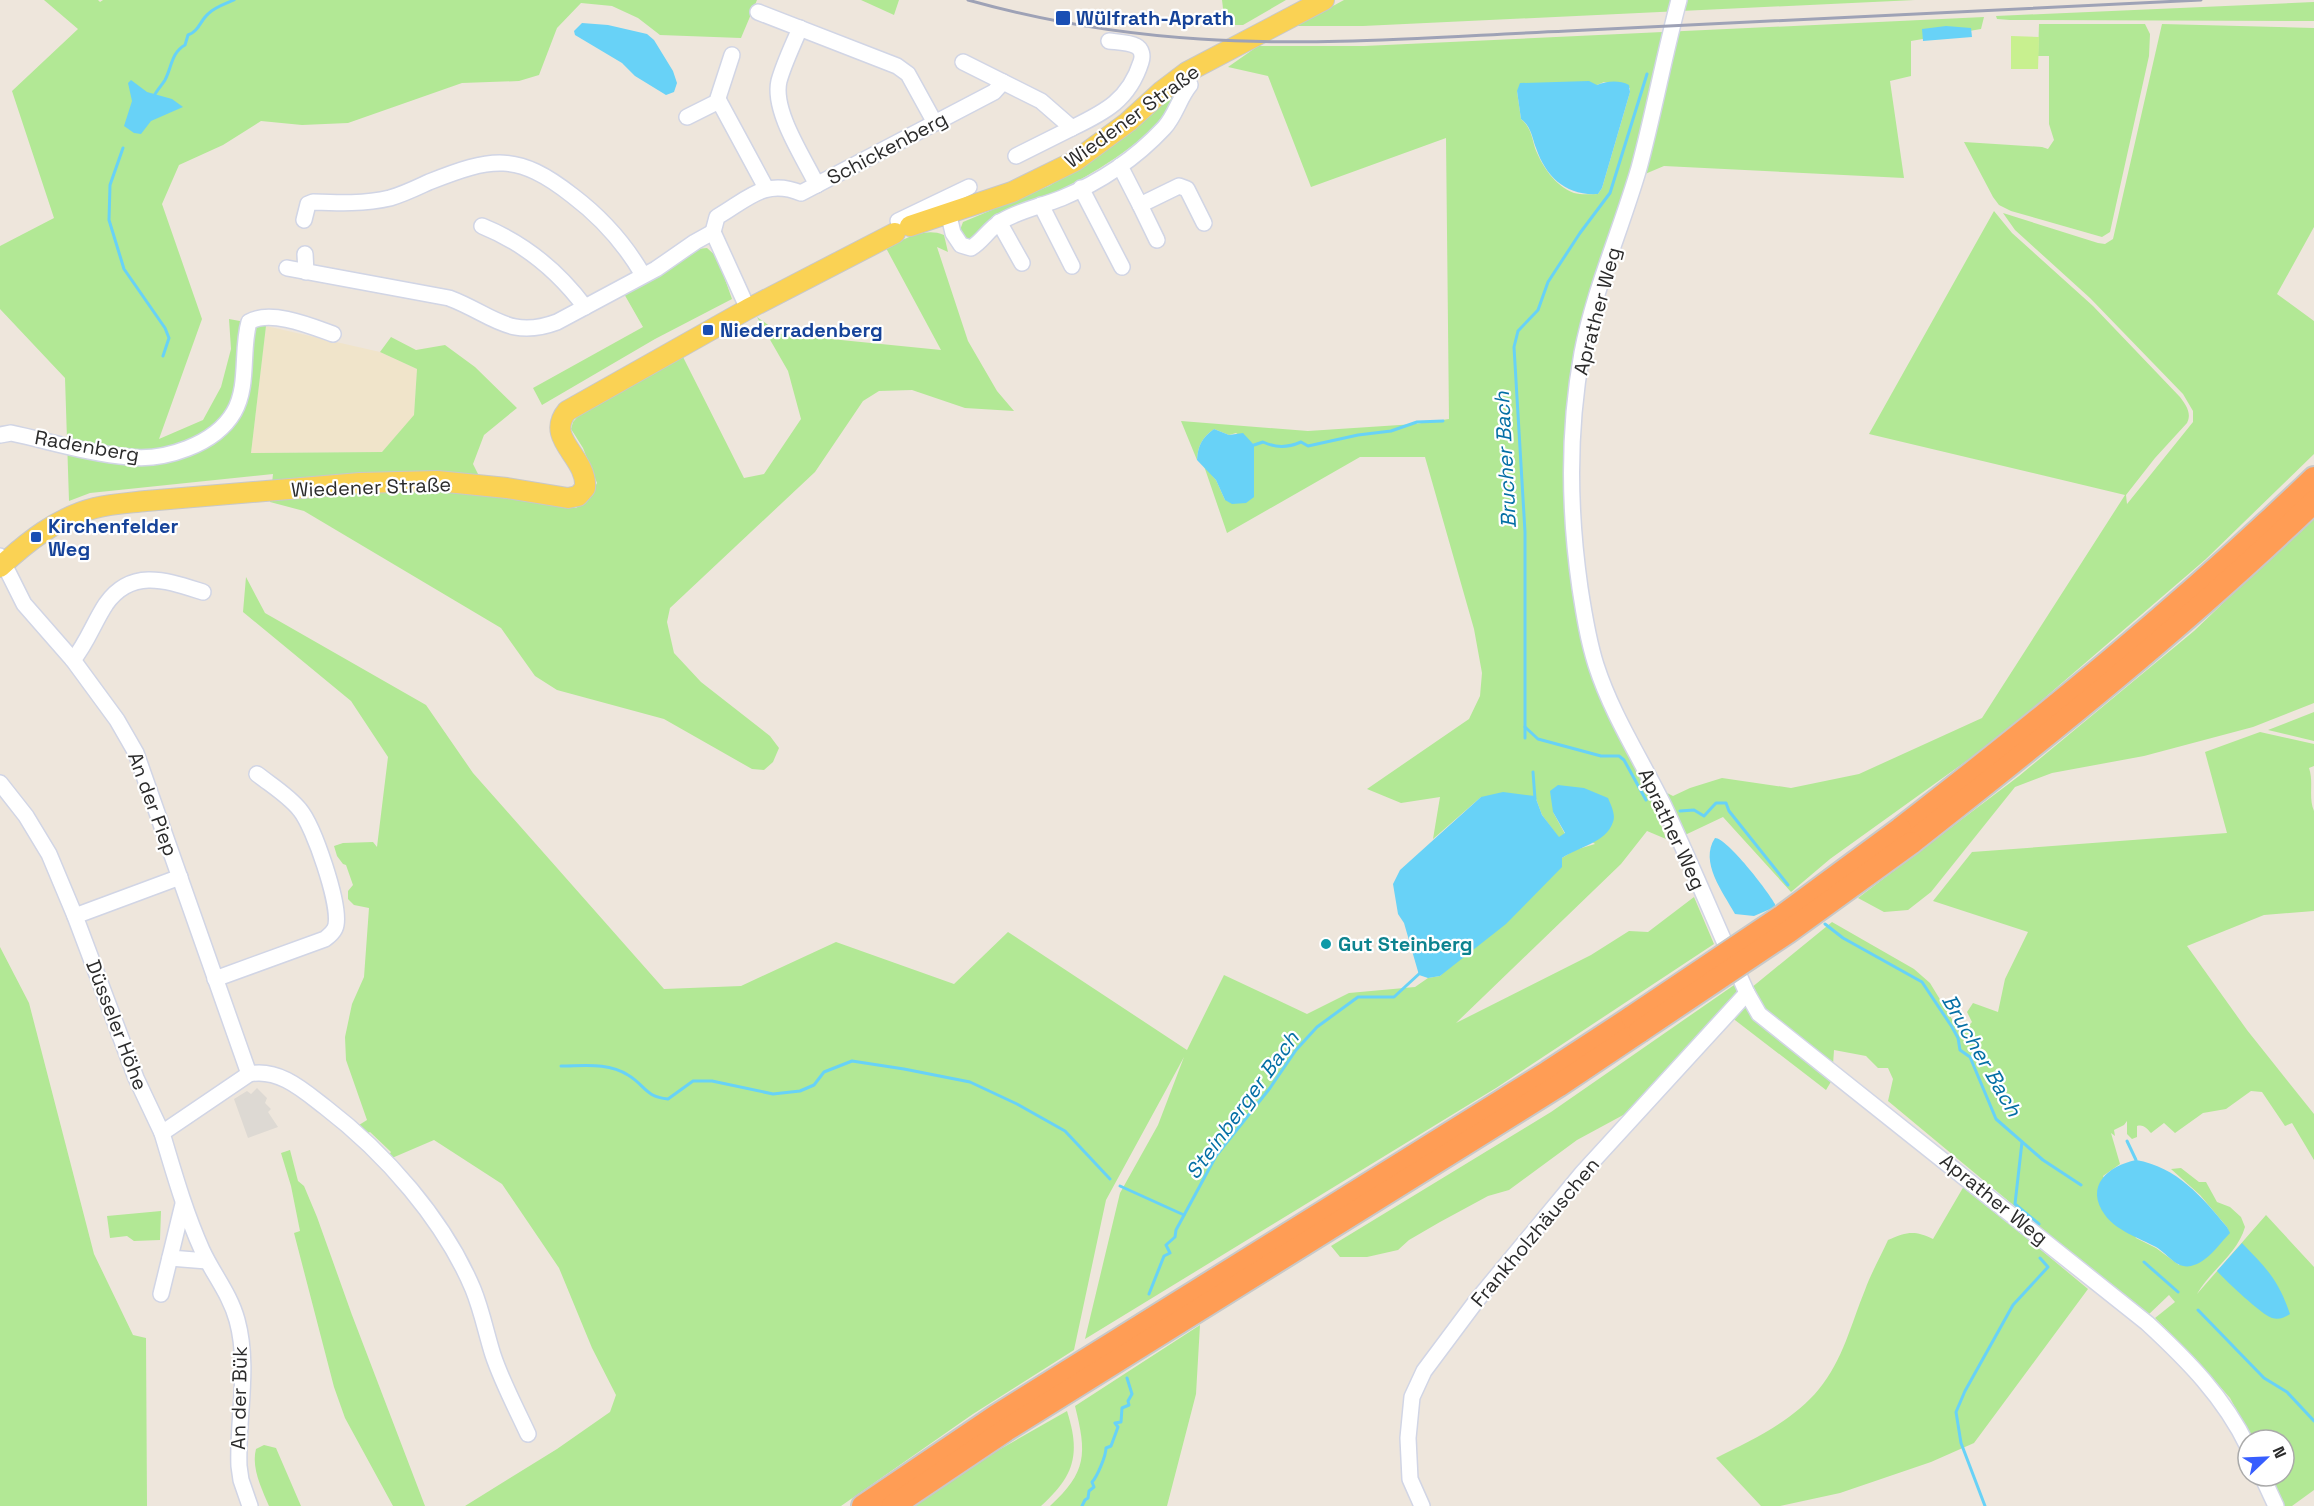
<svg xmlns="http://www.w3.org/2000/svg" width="2314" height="1506" viewBox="0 0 2314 1506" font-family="'Space Grotesk',sans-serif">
	<rect width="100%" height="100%" fill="#eee6dc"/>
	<polygon fill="#f0e4ca" points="266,326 380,352 417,369 414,416 382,452 251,453"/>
	<g fill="#b2e895" fill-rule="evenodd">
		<path d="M 44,0 L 98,0 L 100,2 L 103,0 L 757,0 L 741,38 L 660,35 L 638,18 L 612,6 L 581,3 L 557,28 L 539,75 L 519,81 L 462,83 L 348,123 L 302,125 L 261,121 L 223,145 L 179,165 L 162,204 L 202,319 L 159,439 L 203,420 L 221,387 L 231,349 L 229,319 L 266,326 L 251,453 L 382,452 L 414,415 L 417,369 L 380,352 L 391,337 L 416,350 L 445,345 L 475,367 L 517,408 L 484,435 L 473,464 L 489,496 L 576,508 L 589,498 L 597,483 L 583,448 L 571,429 L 573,422 L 581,413 L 683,357 L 744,478 L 764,474 L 801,419 L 788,371 L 757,317 L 781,334 L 941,350 L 886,248 C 905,239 924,227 944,235 L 948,252 L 937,247 L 968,341 L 997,391 L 1014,411 L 965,408 L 912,390 L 879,391 L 863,401 L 815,472 L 670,608 L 667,622 L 674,653 L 701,682 L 770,736 L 779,748 L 773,762 L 764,770 L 752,769 L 664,719 L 557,690 L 535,676 L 501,628 L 304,511 L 270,502 L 273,474 L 90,493 L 69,501 L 65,378 L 0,309 L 0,246 L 54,218 L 12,91 L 78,29 Z"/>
		<polygon points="861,0 899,0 894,15"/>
		<polygon points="1222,0 1286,0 1243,25 1225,25"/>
		<polygon points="1344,0 1915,0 1363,26 1296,26"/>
		<polygon points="2314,2 2314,21 2010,20 1997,19 1996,16"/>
		<path d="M 1984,17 L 1981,29 L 1911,41 L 1911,76 L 1890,81 L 1904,178 L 1664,166 L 1645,174 L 1611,278 L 1605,246 L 1573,360 L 1572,579 L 1666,839 L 1647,831 L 1621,864 L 1456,1023 L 1591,955 L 1629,931 L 1648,932 L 1694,897 L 1714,944 L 1496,1088 L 1085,1339 L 1120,1193 L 1158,1125 L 1184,1057 L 1106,1200 L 1074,1350 L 973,1414 L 841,1506 L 465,1506 L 557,1449 L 610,1412 L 616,1395 L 592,1348 L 559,1268 L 502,1184 L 434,1140 L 392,1158 L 389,1155 L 391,1152 L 370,1132 L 368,1133 L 359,1125 L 367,1120 L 346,1060 L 345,1037 L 352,1004 L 364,977 L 369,908 L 354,905 L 348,899 L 348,891 L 353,885 L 346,865 L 343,864 L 337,856 L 334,846 L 343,843 L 373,842 L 377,847 L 388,757 L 351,701 L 243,612 L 246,577 L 265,613 L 426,705 L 473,773 L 664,989 L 741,986 L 836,942 L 954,984 L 1008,932 L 1187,1050 L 1224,975 L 1307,1014 L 1349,993 L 1415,987 L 1428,978 L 1440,976 L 1562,858 L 1575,850 L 1595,844 L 1553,812 L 1565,834 L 1559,838 L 1542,815 L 1535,796 L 1481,797 L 1433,839 L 1440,797 L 1401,803 L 1367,789 L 1469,719 L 1480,696 L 1482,673 L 1474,629 L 1425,457 L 1360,457 L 1227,533 L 1204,466 L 1216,480 L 1225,500 L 1254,496 L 1254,445 L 1236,433 L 1229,435 L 1214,429 C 1202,438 1198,445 1197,460 L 1181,421 L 1308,431 L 1415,424 L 1449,419 L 1446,138 L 1311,187 L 1268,76 L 1228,67 L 1258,46 L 1364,46 ZM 1604,82 L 1630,88 L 1630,92 L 1602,188 L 1598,194 C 1590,194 1581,195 1574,193 C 1555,186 1542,166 1535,148 C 1532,137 1530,126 1521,119 L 1517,91 L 1597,85 Z"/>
		<polygon points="2039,24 2145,24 2150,34 2149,56 2110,232 2102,237 2011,211 1999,205 1993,197 1964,142 2042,147 2048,149 2054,140 2049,124 2049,56 2038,56"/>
		<path d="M 2162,24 L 2314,28 L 2314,227 L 2277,294 L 2314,321 L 2314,454 L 2206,559 L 1997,739 L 1830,859 L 1791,892 L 1723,817 L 1685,835 L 1665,792 L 1673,796 L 1690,788 L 1722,778 L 1791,788 L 1859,774 L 1982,718 L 2125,495 L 1869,434 L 1994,211 L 2012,233 L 2093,306 L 2180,397 C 2186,405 2192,413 2187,423 L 2155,458 L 2126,495 L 2127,504 L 2193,422 L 2193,411 L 2183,394 L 2090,298 L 2015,230 L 2003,213 L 2098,243 L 2105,244 L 2113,239 Z"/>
		<path d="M 1172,95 L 1171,112 C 1137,146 1097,173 1053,193 C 1038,200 1020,203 1005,211 C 992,218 982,231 971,241 L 965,239 L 960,230 L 963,222 L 1049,186 L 1110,148 Z"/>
		<polygon points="707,248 717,257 732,299 655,339 542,405 533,388 643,327 623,292 697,249"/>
		<polygon points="2314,516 2314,703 2253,727 2144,756 2052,773 2015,787 1931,892 1908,910 1884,912 1858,898 2019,776 2194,631"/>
		<polygon points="2314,712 2314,741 2268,730"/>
		<path d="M 2260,732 L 2314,744 L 2314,766 L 2309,768 C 2314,782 2308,797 2314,811 L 2314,911 L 2264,915 L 2187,946 L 2247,1030 L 2314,1114 L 2314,1160 L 2292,1123 L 2285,1126 L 2262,1092 L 2251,1091 L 2226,1109 L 2203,1113 L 2175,1133 L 2164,1123 L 2151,1133 C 2147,1129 2144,1124 2137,1126 L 2137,1137 L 2132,1139 L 2127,1134 L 2127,1121 L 2124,1125 L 2114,1130 L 2115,1136 L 2111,1133 L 2120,1164 L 2103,1176 L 2136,1238 L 2156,1248 L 2179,1265 L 2229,1233 L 2227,1227 L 2200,1195 L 2171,1169 L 2181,1168 L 2199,1182 L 2206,1182 L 2217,1202 L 2230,1207 L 2241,1217 L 2245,1227 C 2238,1253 2210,1271 2197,1294 L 2266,1215 L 2314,1267 L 2314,1490 L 2292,1506 L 2282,1506 L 2269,1476 L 2284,1476 L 2284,1440 L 2253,1440 L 2230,1398 L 2195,1358 L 2155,1318 L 2175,1302 L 2169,1295 L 2147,1316 L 1888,1101 L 1893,1079 L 1888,1068 L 1878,1068 L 1866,1056 L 1834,1050 L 1832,1080 L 1826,1090 L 1731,1017 L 1638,1107 L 1577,1140 L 1509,1190 L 1488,1196 L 1440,1222 L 1409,1240 L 1398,1250 L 1367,1257 L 1340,1257 L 1331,1246 L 1551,1112 L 1737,983 L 1751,988 L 1832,922 L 1914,969 L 1930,983 L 1961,1034 L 1972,1022 L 1967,1012 L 1973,1003 L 1998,1012 L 2005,979 L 2028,932 L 1933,901 L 1972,852 L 2227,833 L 2205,752 Z"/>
		<polygon points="0,947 29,1003 94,1254 133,1335 146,1338 147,1506 0,1506"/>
		<polygon points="290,1150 298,1181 304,1186 317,1217 352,1315 425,1506 393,1506 345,1418 334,1387 294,1233 300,1231 291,1186 281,1153"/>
		<path d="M 1964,1186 L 2088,1289 L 1974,1443 L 1931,1462 L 1840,1493 L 1780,1506 L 1761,1506 L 1716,1458 C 1752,1440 1793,1421 1819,1389 C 1843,1360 1851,1324 1865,1290 C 1871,1273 1881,1256 1888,1240 C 1907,1232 1914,1230 1933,1239 Z"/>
		<polygon points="161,1211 160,1240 134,1241 127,1236 110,1238 107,1216"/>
		<path d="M 1200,1325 L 1196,1394 L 1167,1506 L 1050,1506 C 1087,1472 1087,1454 1075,1406 Z"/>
		<path d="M 1067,1411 C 1081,1455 1074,1476 1041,1506 L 913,1506 L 967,1468 Z"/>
		<path d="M 264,1445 L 276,1448 L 301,1506 L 269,1506 C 262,1489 251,1468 256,1449 Z"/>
	</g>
	<polygon fill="#c8f08f" points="2011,36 2039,37 2038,69 2011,69"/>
	<polygon fill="#ddd9d3" points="257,1088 267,1098 265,1103 271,1109 268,1112 278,1127 248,1138 234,1099 247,1091 251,1094"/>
	<g fill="#68d2f7">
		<polygon points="582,23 608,25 647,34 654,40 673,71 677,83 674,92 666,95 635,76 622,63 575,35 574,31"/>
		<polygon points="1946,26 1971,28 1972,37 1923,41 1922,29"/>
		<polygon points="131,80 147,92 172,99 183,107 151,121 141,134 134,133 124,126 132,101 128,83"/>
		<path d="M 1589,81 L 1597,85 C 1607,81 1619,80 1629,85 L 1630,92 L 1602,188 L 1598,194 C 1566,196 1546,177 1536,148 C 1532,137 1531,126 1521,119 L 1517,91 L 1520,83 Z"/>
		<path d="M 1214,429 L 1229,435 L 1243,433 L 1254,445 L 1254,497 L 1246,503 L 1232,504 L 1225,500 L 1216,480 L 1197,460 C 1198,445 1202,438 1214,429 Z"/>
		<path d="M 1558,785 L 1584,788 L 1608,798 C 1611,805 1616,815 1613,822 C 1606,843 1578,847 1562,858 L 1562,867 L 1506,924 L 1440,976 L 1428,978 L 1419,975 L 1404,923 L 1398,914 L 1393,884 L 1400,870 L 1481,797 L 1503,792 L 1535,796 L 1542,815 L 1559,837 L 1565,833 L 1553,812 L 1550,791 Z"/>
		<path d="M 1715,838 C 1727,838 1768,891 1775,904 L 1775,907 L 1754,916 L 1735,914 C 1723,892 1699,862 1715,838 Z"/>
		<path d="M 2136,1160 C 2177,1167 2202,1197 2227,1227 L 2230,1233 C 2219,1244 2208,1262 2191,1266 C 2176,1269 2168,1254 2156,1247 C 2141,1239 2115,1230 2105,1215 C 2084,1186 2108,1166 2136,1160 Z"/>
		<path d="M 2242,1243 C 2267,1269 2278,1279 2290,1314 C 2285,1317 2280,1320 2272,1318 C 2262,1315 2226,1281 2217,1271 Z"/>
	</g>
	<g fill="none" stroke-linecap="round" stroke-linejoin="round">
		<g stroke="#68d2f7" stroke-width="3">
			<path d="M 154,96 C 157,90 162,85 165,80 C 172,67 171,53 185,45 L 188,35 C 199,31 200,21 208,14 C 215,7 225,4 234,0"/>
			<polyline points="123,148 110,185 109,220 124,269 165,328 169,338 163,356"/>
			<path d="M 1254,445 L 1263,442 C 1276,448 1287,448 1301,442 L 1308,446 L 1358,435 L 1391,431 L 1417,422 L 1443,421"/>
			<polyline points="1525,727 1538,739 1601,756 1619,756 1624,760 1646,800"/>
			<polyline points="1525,738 1525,532 1514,347 1518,331 1538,310 1548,282 1580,233 1610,193 1647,74"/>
			<polyline points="1533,772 1535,799"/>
			<polyline points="1680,811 1694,810 1704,816 1716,803 1726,803 1729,811 1788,885"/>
			<polyline points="1825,924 1843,938 1922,982 1952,1027 1958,1038 1960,1050 1970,1057 1996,1119 2043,1160 2081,1185"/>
			<path d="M 561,1066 C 583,1066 608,1062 628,1075 C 645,1085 645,1097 668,1099 L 693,1081 L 712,1081 L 773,1094 L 800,1091 L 814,1085 L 824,1072 L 852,1061 L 904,1069 L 970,1082 L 1017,1104 L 1065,1131 L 1110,1179"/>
			<polyline points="2127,1141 2136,1160"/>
			<polyline points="2022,1142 2015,1204 2039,1224"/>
			<polyline points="1120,1186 1184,1215"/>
			<polyline points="2144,1262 2178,1292"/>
			<polyline points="1149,1294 1164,1256 1170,1253 1166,1245 1175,1237 1176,1230 1216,1156 1270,1088 1296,1050 1317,1027 1358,997 1394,997 1420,973"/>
			<polyline points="2198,1310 2264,1378 2287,1392 2314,1421"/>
			<path d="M 1082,1506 L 1085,1500 L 1088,1498 L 1089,1491 L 1094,1487 L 1092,1482 C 1097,1477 1106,1456 1106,1448 L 1111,1446 L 1118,1427 L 1115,1423 L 1121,1422 L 1122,1408 L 1129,1405 L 1128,1401 L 1132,1394 L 1127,1378"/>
			<polyline points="1985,1506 1961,1443 1956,1412 1965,1391 2013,1305 2048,1267 2040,1258"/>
		</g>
		<g stroke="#d1d5e5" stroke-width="18">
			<g id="minor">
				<path d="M 1679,0 C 1664,56 1654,112 1639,168 C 1621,230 1594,290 1582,353 C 1568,430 1569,511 1580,588 C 1584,614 1588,640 1596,665 C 1612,715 1641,759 1664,806 C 1693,868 1719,931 1747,993 L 1759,1014 L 2147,1323 C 2187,1360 2224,1397 2248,1447"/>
				<polyline points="758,12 897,66 908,74 935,123"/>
				<path d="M 800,28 C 793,45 784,63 779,81 C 772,111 804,158 817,185"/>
				<polyline points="963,62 1003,82"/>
				<polyline points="719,101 718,98 732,55"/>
				<polyline points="687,117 719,101 766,188"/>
				<polyline points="1016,156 1072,128"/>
				<polyline points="1120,166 1140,205 1179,186 1187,189 1204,223"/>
				<polyline points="1081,188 1122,267"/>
				<polyline points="1041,205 1072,266"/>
				<polyline points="1140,205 1157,240"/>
				<path d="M 948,212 L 953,233 L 961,245 L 971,248 C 983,241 989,228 1002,221 C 1020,210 1042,206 1062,198 C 1100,182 1136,158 1164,128 C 1176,115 1179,98 1190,85"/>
				<path d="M 304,220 L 308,204 L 313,202 C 338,203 365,204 390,198 C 404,194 416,188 429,182 C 492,157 517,152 573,196 C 602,218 625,244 643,275"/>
				<polyline points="898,221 969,187"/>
				<polyline points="999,222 1022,263"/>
				<path d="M 482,226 C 524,243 558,271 585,307"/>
				<path d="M 713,232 L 717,217 C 748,199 765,178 801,193 L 994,92 L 1003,82 L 1041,101 L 1072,128 C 1105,112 1129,100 1141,62 C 1143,56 1142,49 1136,46 C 1129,42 1117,42 1109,41"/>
				<polyline points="713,232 748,309"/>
				<polyline points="305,254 306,272"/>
				<path d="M 287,268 L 449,298 C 492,314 509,340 557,322 L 656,269 L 695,242 L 713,232"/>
				<path d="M 0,435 L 11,433 C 49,441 90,454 129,457 C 164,461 215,445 234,412 C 249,386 241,350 249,322 C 270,309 311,326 333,334"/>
				<polyline points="0,556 24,604 73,660 117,720 136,753 249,1074"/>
				<path d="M 73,660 C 87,643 94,622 106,604 C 132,567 168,581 203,592"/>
				<polyline points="0,783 26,816 49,854 75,916 136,1078 162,1133"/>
				<polyline points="75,916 180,877"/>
				<path d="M 215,979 L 325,939 C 330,935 335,931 336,925 C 340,903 314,827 300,810 C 289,796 271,785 257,774"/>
				<polyline points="170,1258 207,1261"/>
				<polyline points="161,1294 183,1204"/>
				<polyline points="2262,1476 2276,1506"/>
				<path d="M 250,1506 L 241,1480 L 239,1466 C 237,1418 250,1367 237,1320 C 230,1294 213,1274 202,1250 C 185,1212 174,1173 162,1133 L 249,1074 C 279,1068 303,1090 325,1107 C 385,1153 444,1220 473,1289 C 482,1311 486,1333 493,1355 C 502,1382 516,1408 528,1434"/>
				<polyline points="1422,1506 1410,1479 1408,1438 1412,1397 1424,1371 1477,1300 1583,1172 1747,993"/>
			</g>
		</g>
		<g stroke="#c8c8c8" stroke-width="22">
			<g id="major">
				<polyline points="910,226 1012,192 1075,161 1128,122 1162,91 1187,72 1324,0"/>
				<path d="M 0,567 C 27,542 58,517 95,508 C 111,504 129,503 146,501 L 360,483 L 437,481 L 507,488 L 568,498 L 578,496 L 585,488 C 588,457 544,439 567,411 L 748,309 L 895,233"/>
			</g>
		</g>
		<g stroke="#c8c8c8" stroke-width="26">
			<g id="highway">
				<path d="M 1900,829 C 2043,718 2183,604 2314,478"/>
				<path d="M 1911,843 C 2050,734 2187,624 2314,502"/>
				<polyline points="863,1506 996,1416 1548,1072 1632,1017"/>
				<polyline points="893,1506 1006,1430 1558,1086 1640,1031"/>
			</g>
		</g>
		<use href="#minor" stroke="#fff" stroke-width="15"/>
		<use href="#major" stroke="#fad254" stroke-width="20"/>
		<use href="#highway" stroke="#ff9d55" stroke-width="22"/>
		<path stroke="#9ea2b6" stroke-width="3" d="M 968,0 C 1043,21 1122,34 1200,39 C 1322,47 1446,36 1567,31 C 1779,22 1990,10 2201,0"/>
		<g stroke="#c8c8c8" stroke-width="26" stroke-linecap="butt">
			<g id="highway-bridge">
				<polyline points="1632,1017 1781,917 1900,829"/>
				<polyline points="1640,1031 1788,932 1911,843"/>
			</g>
		</g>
		<use href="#highway-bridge" stroke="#ff9d55" stroke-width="22"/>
	</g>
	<g fill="#1a4fb4" stroke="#fff" stroke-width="2">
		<rect x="1055" y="10" width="16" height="16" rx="3"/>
		<rect x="702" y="324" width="12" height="12" rx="3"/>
		<rect x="30" y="531" width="12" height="12" rx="3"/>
	</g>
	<circle fill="#0f9aa8" stroke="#fff" stroke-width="2" cx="1326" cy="944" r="6"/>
	<g text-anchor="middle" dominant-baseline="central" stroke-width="4.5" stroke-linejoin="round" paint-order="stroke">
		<g font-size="20" font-weight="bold" fill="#164399" stroke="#fff" text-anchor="start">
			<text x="1076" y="18">Wülfrath-Aprath</text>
			<text x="720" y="330">Niederradenberg</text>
			<text x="48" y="526">Kirchenfelder<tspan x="48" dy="23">Weg</tspan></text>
		</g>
		<g font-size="20" fill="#2b2b2b" stroke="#fff">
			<text transform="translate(1132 116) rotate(-36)">Wiedener Straße</text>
			<text transform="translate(887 148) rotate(-28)">Schickenberg</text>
			<text transform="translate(1597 311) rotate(-75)">Aprather Weg</text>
			<text transform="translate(87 446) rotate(10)">Radenberg</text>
			<text transform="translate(371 487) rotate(-2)">Wiedener Straße</text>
			<text transform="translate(153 804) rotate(70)">An der Piep</text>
			<text transform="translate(1672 829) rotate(65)">Aprather Weg</text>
			<text transform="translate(117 1025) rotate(69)">Düsseler Höhe</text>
			<text transform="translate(1994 1199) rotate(39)">Aprather Weg</text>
			<text transform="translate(1535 1232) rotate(-50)">Frankholzhäuschen</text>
			<text transform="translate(239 1398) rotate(-89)">An der Bük</text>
		</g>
		<g font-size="20" font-weight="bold" fill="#0d838f" stroke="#fff" text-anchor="start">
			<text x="1338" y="944">Gut Steinberg</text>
		</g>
		<g font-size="21" font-style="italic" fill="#046fa5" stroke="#fff">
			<text transform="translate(1505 460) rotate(-93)">Brucher Bach</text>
			<text transform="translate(1982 1055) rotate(60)">Brucher Bach</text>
			<text transform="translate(1242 1105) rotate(-54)">Steinberger Bach</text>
		</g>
	</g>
	<g transform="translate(2266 1458) rotate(67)"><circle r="28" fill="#ffffff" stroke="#aaaaaa" stroke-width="1.5"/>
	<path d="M0-4.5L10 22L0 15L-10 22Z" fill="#375eff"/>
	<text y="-9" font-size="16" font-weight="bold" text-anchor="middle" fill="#2b2b2b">N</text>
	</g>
</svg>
